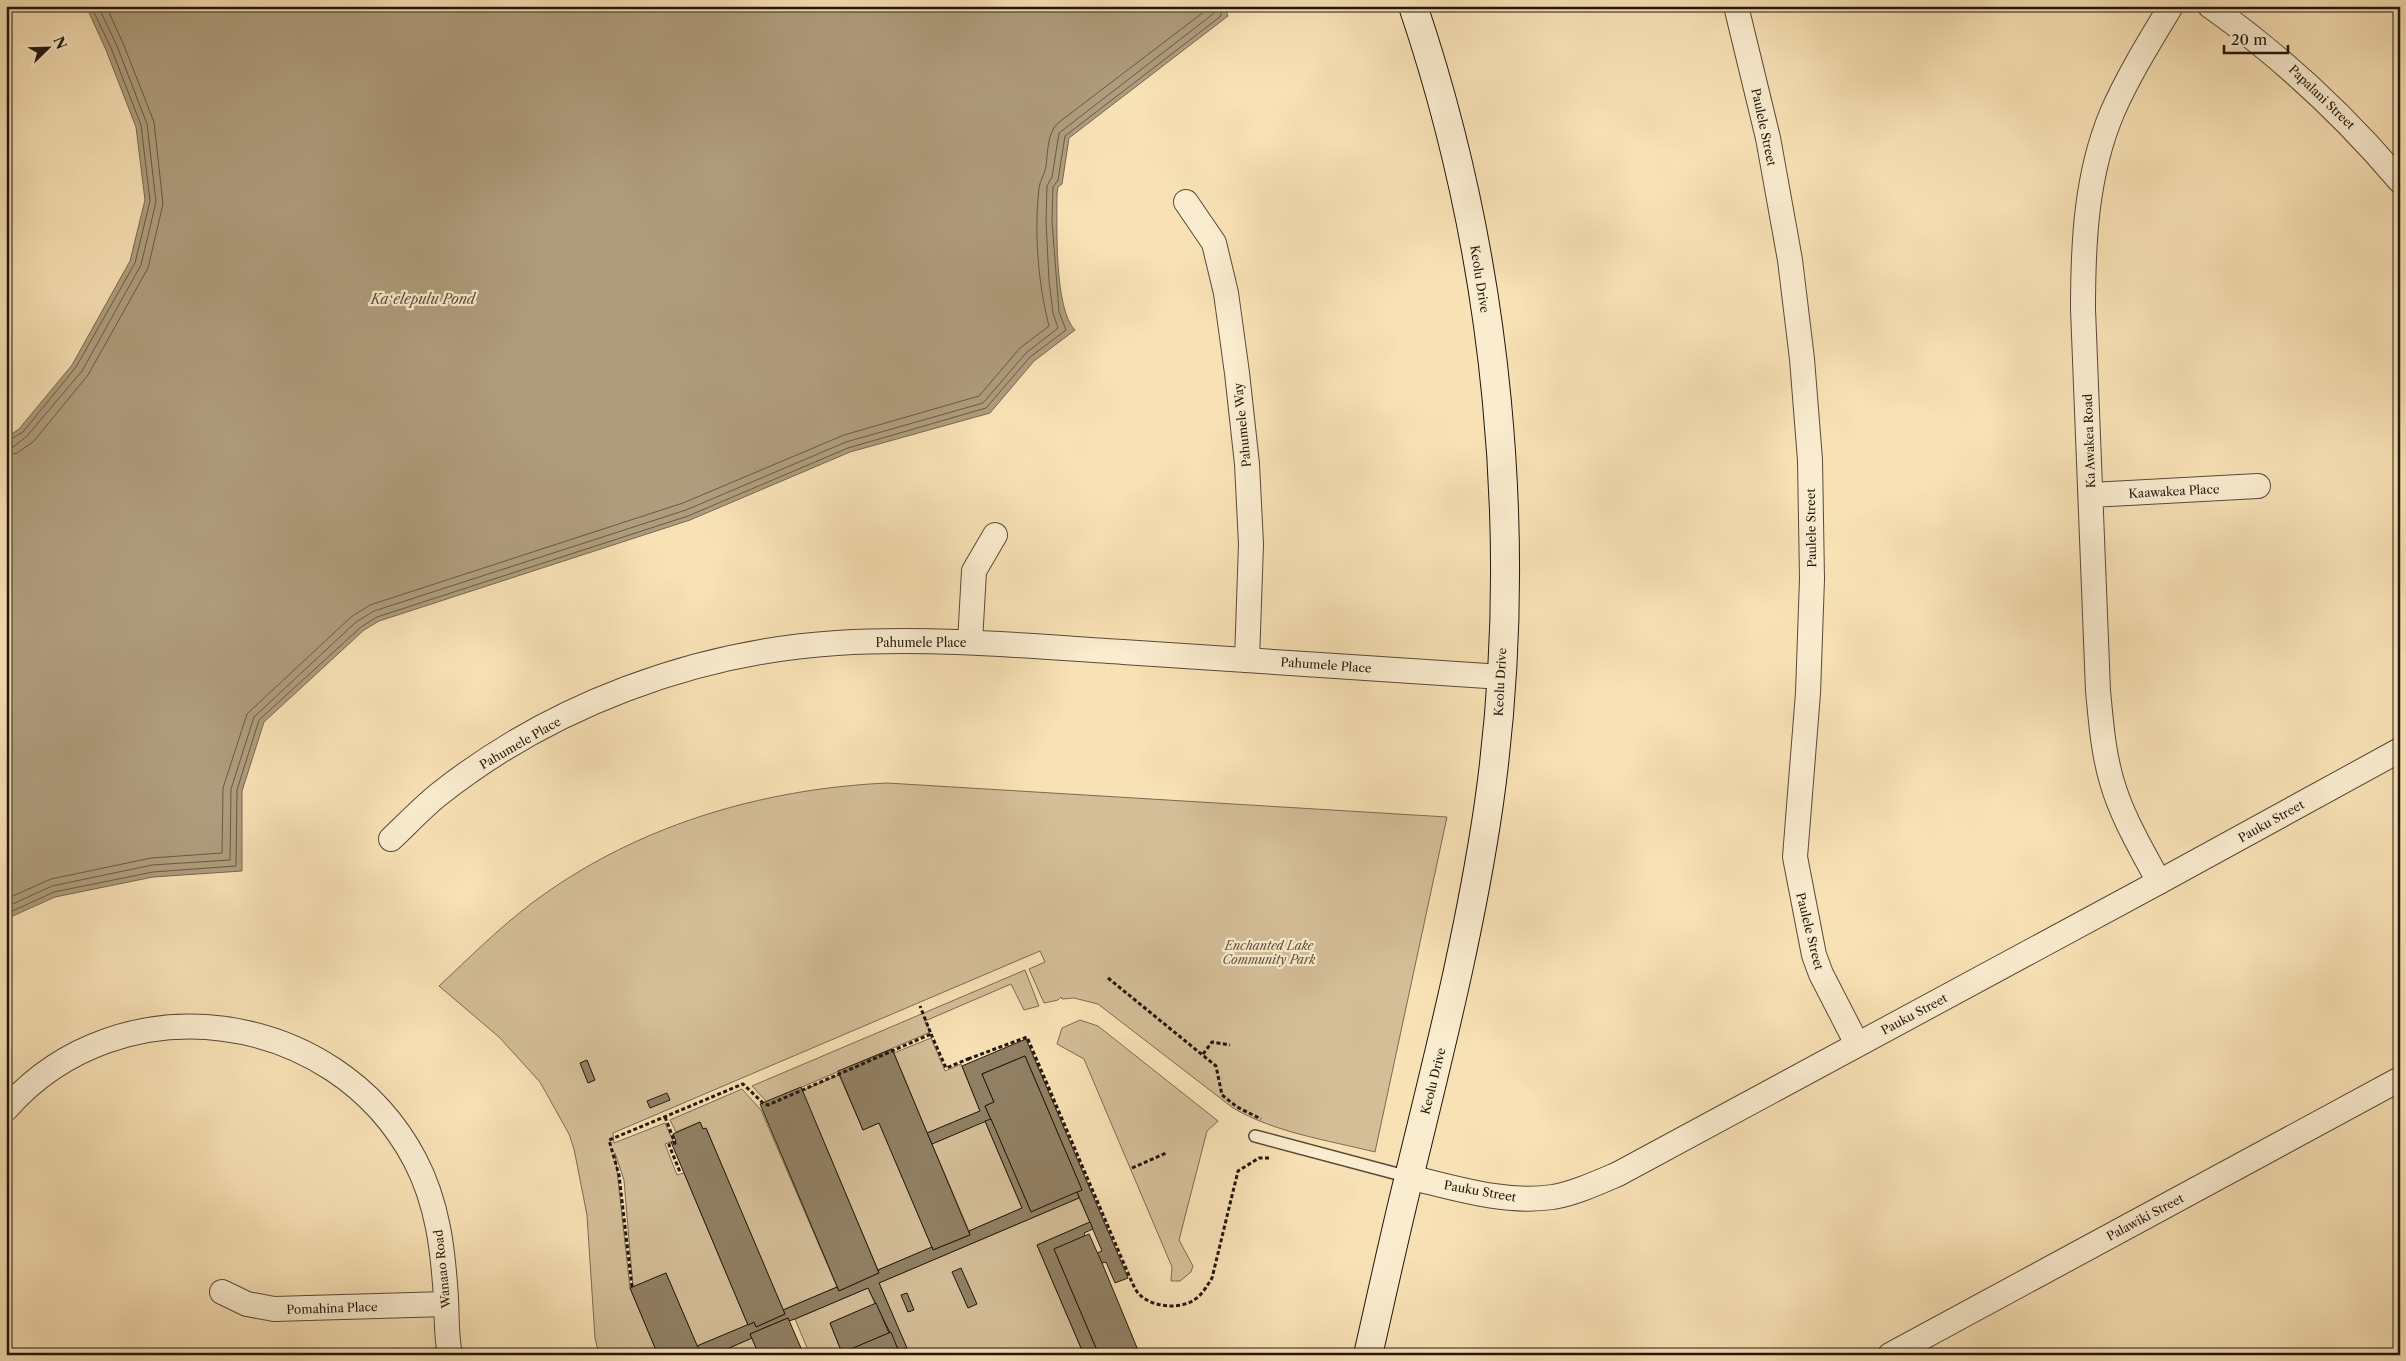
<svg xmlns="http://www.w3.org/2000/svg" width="2406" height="1361" viewBox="0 0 2406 1361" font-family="'Libre Caslon Text',serif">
	<rect width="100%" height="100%" fill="#f8e1b5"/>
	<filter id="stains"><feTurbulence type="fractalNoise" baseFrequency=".004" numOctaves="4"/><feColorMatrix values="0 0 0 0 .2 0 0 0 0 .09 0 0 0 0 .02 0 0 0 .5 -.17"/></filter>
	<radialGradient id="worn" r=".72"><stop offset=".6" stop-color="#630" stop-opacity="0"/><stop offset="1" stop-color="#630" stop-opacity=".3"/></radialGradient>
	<g fill="#d4be98" stroke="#7b6a52">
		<path d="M 887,783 L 1447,817 L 1375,1152 C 1327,1140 1276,1133 1233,1108 L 1098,1004 L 1074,998 L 1062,999 L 1061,997 L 1058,1000 L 1044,1003 L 1029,969 L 1045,962 L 1040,951 L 613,1133 L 614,1143 L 665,1123 L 673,1141 L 665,1144 L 677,1175 L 684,1173 L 748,1325 L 697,1346 L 666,1273 L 633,1287 L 624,1180 L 615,1153 L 630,1288 L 658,1355 L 599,1355 L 595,1338 L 587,1215 L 574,1149 L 569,1134 L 540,1082 L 499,1037 L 439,986 C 469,958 499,928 532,903 C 635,826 760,789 887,783 Z"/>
		<polygon points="1025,970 1039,1006 1024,1010 1011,984 925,1021 930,1031 928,1033 767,1102 752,1086"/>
		<polygon points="1080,1020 1098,1026 1218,1121 1207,1131 1179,1240 1193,1266 1191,1272 1180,1281 1171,1281 1172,1267 1084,1059 1057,1044 1062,1028"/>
		<polygon points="931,1038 945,1071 961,1064 980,1111 927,1133 894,1053"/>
		<polygon points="839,1075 863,1130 879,1123 932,1247 878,1270 802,1091"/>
		<polygon points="742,1089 761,1110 837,1287 783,1310 706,1128 703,1129 700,1122 676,1132 670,1120"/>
		<polygon points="985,1121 1022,1208 969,1231 932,1144"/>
		<polygon points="1079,1198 1090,1222 1037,1245 1084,1355 900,1355 899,1351 906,1348 879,1283"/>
		<polygon points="868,1288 875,1304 830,1323 842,1353 840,1355 810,1355 795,1319"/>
		<polygon points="752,1338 759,1355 721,1355 720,1352"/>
	</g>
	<path fill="#af9c7c" stroke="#776650" d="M 86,6 L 1224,6 L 1228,16 L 1069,138 L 1062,184 L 1058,187 L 1057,194 C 1057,225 1054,309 1075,330 L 1034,361 L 990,413 L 850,452 L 690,520 L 379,621 L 364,630 L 264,722 L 242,791 L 242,871 L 153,877 L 55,897 L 6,919 L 6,438 L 19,429 L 72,365 L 130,261 L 145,200 L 136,127 L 106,50 Z"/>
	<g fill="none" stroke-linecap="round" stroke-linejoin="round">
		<g stroke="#685944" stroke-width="1">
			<polyline points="6,442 23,432 76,367 135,263 150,201 141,125 111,48 91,6"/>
			<polyline points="6,448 13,447 27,436 82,371 141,265 156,202 147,124 117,46 98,6"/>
			<polyline points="6,456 17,453 33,442 88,375 148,268 163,204 154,122 123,43 106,6"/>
			<path d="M 6,899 L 51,879 L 151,858 L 222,853 L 223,788 L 247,714 L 351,617 L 370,605 L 683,503 L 844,435 L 979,396 L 1020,348 L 1049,326 C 1038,283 1034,232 1039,188 C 1040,180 1045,174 1046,166 C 1048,152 1047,133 1058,123 L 1205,11 L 1206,6"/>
			<polyline points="6,907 52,886 152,865 230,860 231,789 254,717 356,622 374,611 686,510 846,442 983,403 1026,353 1058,328 1053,313 1049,281 1046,221 1047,186 1052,177 1059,133 1213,14 1213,6"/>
			<polyline points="6,914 54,892 153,872 236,866 237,790 259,720 361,627 377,617 688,516 848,448 986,408 1030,357 1066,330 1059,312 1052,221 1053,187 1058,180 1065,136 1221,16 1220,6"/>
		</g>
	</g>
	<g fill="#918064" stroke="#22160d">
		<polygon points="1026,1039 1128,1278 1115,1283 1106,1262 1102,1263 1097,1253 1102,1251 1077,1192 1082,1190 1025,1056 982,1074 994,1102 985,1106 991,1119 932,1144 927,1133 980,1111 962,1066"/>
		<polygon points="892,1049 970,1235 933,1250 879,1123 863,1130 838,1071"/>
		<polygon points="1025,1056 1082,1190 1031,1212 985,1106 994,1102 982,1074"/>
		<polygon points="587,1060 595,1080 588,1083 580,1063"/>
		<polygon points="801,1087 879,1273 839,1291 760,1104"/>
		<polygon points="667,1093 670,1100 650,1108 647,1101"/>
		<polygon points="991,1119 1031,1212 1077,1192 1079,1198 879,1283 907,1348 899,1351 868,1288 795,1319 789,1321 788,1318 750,1334 752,1338 720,1352 721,1355 688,1355 699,1350 697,1346 754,1322 756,1327 785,1314 783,1310 837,1287 839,1291 879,1273 878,1270 932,1247 933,1250 970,1235 969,1231 1022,1208 985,1121"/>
		<polygon points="700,1122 703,1129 706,1128 785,1314 756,1327 754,1322 748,1325 671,1142 676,1141 673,1134"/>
		<polygon points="1090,1222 1093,1229 1084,1233 1085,1236 1054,1249 1099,1355 1084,1355 1037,1245"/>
		<polygon points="1089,1234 1102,1263 1140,1355 1099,1355 1054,1249"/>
		<polygon points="961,1268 977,1304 968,1308 952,1272"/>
		<polygon points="666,1273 699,1350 688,1355 658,1355 630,1288"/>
		<polygon points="907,1293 914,1310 908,1312 901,1295"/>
		<polygon points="876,1303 889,1333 842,1353 830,1323"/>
		<polygon points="788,1318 804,1355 759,1355 750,1334"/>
		<polygon points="891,1332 900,1355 840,1355 839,1354"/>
	</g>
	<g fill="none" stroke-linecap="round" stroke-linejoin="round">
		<g stroke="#584937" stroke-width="14">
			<polyline id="service" points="1255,1136 1409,1177"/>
		</g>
		<g stroke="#584937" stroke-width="26">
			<g id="minor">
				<polyline points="1736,6 1768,138 1790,260 1802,359 1810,460 1812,579 1808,693 1795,857 1814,955 1821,974 1857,1044"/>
				<path d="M 2210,6 C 2282,57 2343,114 2400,181"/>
				<polyline points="1186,202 1214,243 1226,293 1237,373 1247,464 1251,544 1247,660"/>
				<polyline points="2091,495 2258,486"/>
				<polyline points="970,642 974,571 995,535"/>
				<path d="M 391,839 C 407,824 422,808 438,795 C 550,706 694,652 837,643 C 932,637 1028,646 1123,652 C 1249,660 1376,669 1502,677"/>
				<path d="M 2159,882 C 2142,850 2122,817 2112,782 C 2103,752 2101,721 2098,691 L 2083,309 C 2083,243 2086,175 2112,113 C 2128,76 2150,41 2171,6"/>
				<path d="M 6,1109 C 120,979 335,1008 415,1160 C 438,1204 443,1250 446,1298 C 447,1317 446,1336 450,1355"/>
				<path d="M 1409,1177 C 1455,1188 1504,1204 1553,1197 C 1575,1193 1597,1183 1618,1174 L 2159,882 L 2400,750"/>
				<polyline points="222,1292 247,1304 274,1309 446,1304"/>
				<polyline points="1890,1355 2400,1079"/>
			</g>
		</g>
		<g stroke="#22160d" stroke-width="30">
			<path id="secondary" d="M 1368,1355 C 1382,1294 1395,1233 1410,1173 C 1440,1050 1471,928 1489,803 C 1526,540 1498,257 1413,6"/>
		</g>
		<g stroke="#22160d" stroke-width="3" stroke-dasharray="4 2.5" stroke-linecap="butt">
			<polyline points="1108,978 1216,1066 1222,1095 1237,1107 1261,1119"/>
			<polyline points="931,1034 946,1068 968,1059 969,1063"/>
			<polyline points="1203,1054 1212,1042 1230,1045"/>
			<path d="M 968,1059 L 1027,1037 L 1131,1280 C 1133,1284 1135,1290 1139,1294 C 1151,1307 1179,1310 1194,1300 C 1202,1295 1207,1286 1212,1278 L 1238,1171 L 1259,1158 L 1269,1158"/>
			<polyline points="665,1117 675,1143 669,1145 680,1172"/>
			<polyline points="1132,1168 1166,1153"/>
			<polyline points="632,1287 619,1175 609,1140 743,1084 763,1103 768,1105 931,1034 920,1006"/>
		</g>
		<use href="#service" stroke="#faeccf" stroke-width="11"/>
		<use href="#minor" stroke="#faeccf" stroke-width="24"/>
		<use href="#secondary" stroke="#faeccf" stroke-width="28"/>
	</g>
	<g text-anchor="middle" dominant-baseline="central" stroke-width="4.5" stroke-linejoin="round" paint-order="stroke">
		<g font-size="12" fill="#22160d" stroke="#faeccf">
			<text transform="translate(2322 97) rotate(44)">Papalani Street</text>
			<text transform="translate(1764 127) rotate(78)">Paulele Street</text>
			<text transform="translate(1480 279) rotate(81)">Keolu Drive</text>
			<text transform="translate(1242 425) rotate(-96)">Pahumele Way</text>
			<text transform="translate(2089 441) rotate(-92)">Ka Awakea Road</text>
			<text transform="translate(2174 491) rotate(-3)">Kaawakea Place</text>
			<text transform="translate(1811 528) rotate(-91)">Paulele Street</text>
			<text x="921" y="642">Pahumele Place</text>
			<text transform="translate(1326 665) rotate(4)">Pahumele Place</text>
			<text transform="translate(1500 682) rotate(-87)">Keolu Drive</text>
			<text transform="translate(520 743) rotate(-30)">Pahumele Place</text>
			<text transform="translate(2271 821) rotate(-29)">Pauku Street</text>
			<text transform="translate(1810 931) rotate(76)">Paulele Street</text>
			<text transform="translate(1914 1014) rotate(-28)">Pauku Street</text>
			<text transform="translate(1433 1081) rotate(-76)">Keolu Drive</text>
			<text transform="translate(1480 1191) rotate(10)">Pauku Street</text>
			<text transform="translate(2145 1217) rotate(-28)">Palawiki Street</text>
			<text transform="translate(442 1269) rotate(-96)">Wanaao Road</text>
			<text transform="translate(332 1308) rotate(-2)">Pomahina Place</text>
		</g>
		<g font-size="12" font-style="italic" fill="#60513e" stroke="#faeccf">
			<text x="1269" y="945">Enchanted Lake<tspan x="1269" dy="14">Community Park</tspan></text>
		</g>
		<g font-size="14" font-style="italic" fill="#5a4c39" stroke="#faeccf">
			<text x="423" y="299">Kaʻelepulu Pond</text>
		</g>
	</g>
	<rect width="2406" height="1361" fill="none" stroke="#f8e1b5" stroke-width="25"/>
	<rect x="8" y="8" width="2391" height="1346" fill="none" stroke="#22160d" stroke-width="2.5"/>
	<rect x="12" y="12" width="2381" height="1336" fill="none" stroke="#22160d"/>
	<g transform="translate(48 48) rotate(67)" stroke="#faeccf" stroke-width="4" paint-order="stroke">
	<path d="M0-4L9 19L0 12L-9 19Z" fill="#22160d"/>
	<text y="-8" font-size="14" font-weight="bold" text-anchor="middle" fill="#22160d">N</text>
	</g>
	<path d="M2224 45v8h64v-8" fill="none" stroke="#22160d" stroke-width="2.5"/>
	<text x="2231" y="45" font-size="15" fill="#22160d" stroke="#faeccf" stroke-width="4" paint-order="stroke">20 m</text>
	<rect width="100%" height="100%" filter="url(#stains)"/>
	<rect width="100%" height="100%" fill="url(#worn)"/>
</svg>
